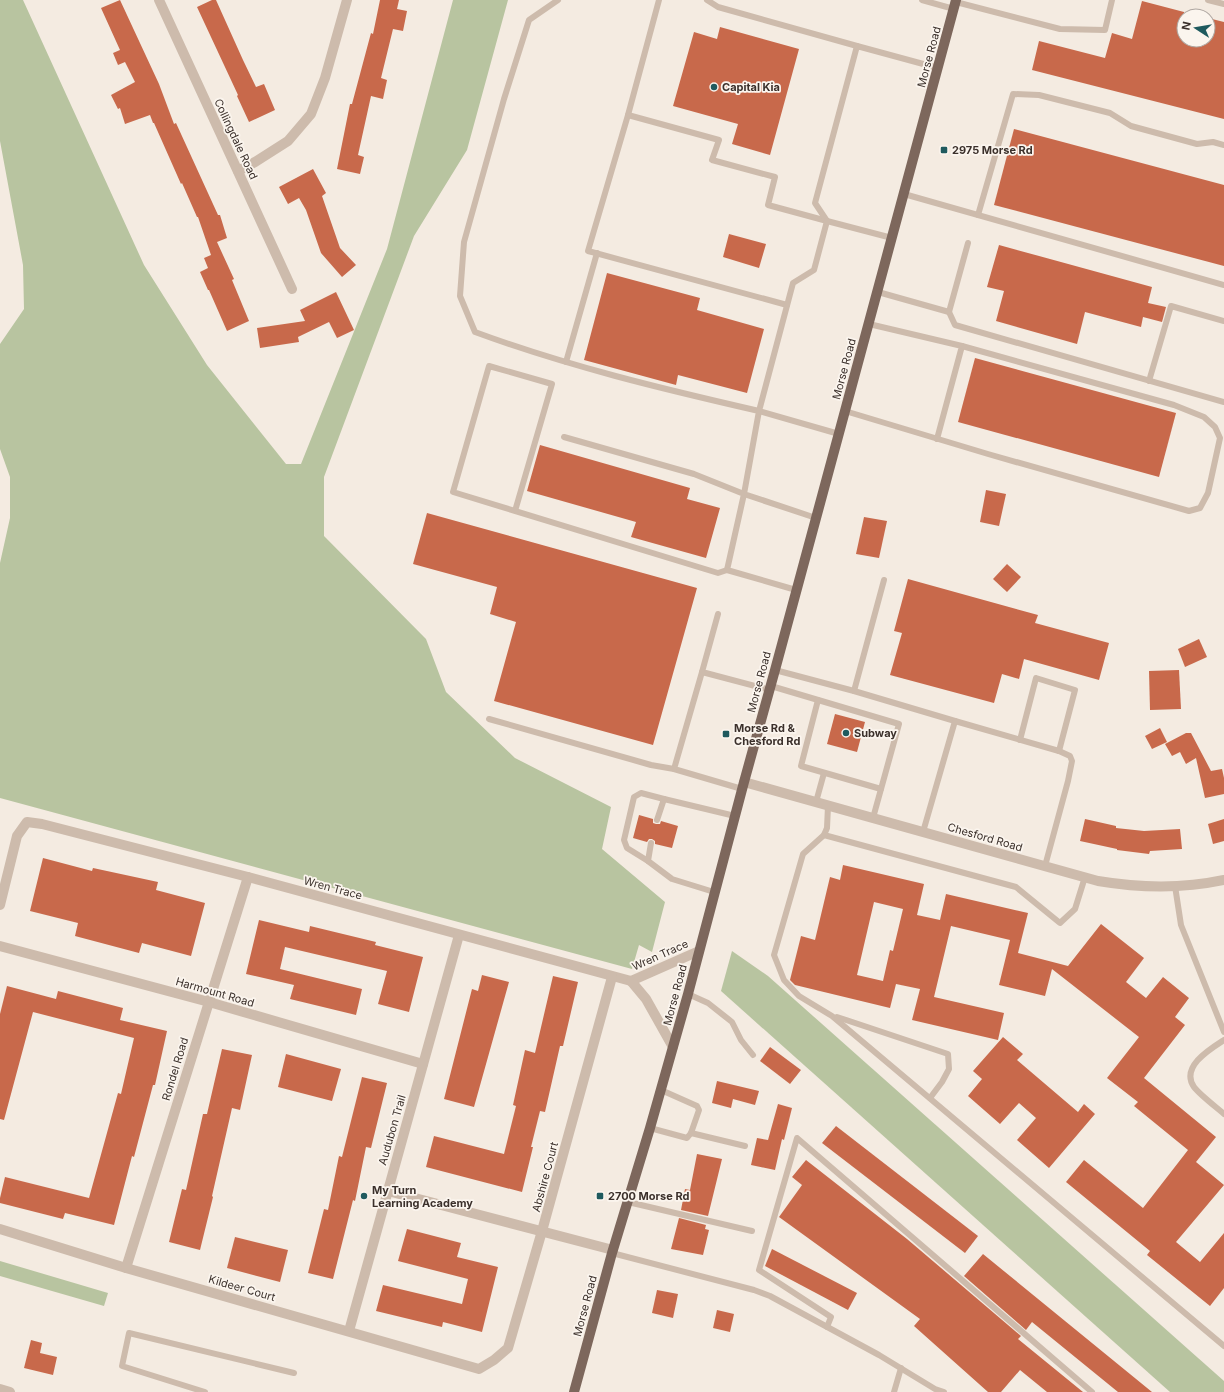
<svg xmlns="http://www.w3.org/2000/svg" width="1224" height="1392" viewBox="0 0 1224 1392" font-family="Inter,sans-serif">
	<rect width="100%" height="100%" fill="#f4ebe1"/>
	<g fill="#b8c4a0">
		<polygon points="0,0 23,0 144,265 207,365 286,464 301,464 387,249 453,0 508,0 467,150 414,236 324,477 324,536 426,639 446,692 515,758 611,807 602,849 665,902 652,952 639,945 632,969 0,798 0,563 10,518 10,477 0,449 0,344 24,309 23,265 0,141"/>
		<polygon points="732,951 768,976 1224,1381 1224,1392 1170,1392 721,991"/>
		<polygon points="0,1261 108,1293 104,1306 0,1276"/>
	</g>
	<g fill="#c8694b" fill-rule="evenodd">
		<polygon points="120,0 159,84 174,124 176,123 218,215 220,215 227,238 217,242 234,279 232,280 249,321 227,331 209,290 208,290 200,272 208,268 204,258 211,255 198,217 197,217 182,183 181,184 154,123 153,123 150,115 125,124 120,108 118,109 111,95 135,82 125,62 118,65 113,53 120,50 101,8"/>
		<polygon points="212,0 216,0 243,60 256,87 264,84 275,110 249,122 237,96 238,95 197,7"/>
		<polygon points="380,0 399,0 397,9 407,11 403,31 393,29 381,78 387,80 383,99 371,96 358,155 364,157 360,174 337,169 350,104 352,104 371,33 373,34"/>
		<polygon points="1142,1 1184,12 1184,40 1208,40 1208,18 1224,22 1224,119 1032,70 1039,41 1105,58 1112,33 1132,39"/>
		<polygon points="720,27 799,49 770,155 732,144 738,124 673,106 694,32 717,39"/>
		<polygon points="1014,129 1224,185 1224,266 994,205"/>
		<polygon points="313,169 326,193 322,196 340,248 356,265 342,277 321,253 306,210 299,198 288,204 279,187"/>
		<polygon points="729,234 766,244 759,268 723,257"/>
		<polygon points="999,245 1152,287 1148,303 1166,307 1162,322 1143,317 1141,327 1085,312 1077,344 996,321 1004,291 987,287"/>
		<polygon points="607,273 700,298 697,310 764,329 747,393 678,375 676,385 584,360"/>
		<polygon points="336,292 354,330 337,338 329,322 298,337 299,342 260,348 257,328 305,321 300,310"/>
		<polygon points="975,358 1176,413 1159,477 958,422"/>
		<polygon points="540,445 690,488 687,499 720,508 706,558 631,537 636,522 527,491"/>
		<polygon points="986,490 1006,494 999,526 980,522"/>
		<polygon points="427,513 697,588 653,745 494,701 516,622 490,614 497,587 413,564"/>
		<polygon points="864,517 887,521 879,558 856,554"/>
		<polygon points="1007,564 1021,577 1007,592 993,579"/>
		<polygon points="908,579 1038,615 1035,623 1109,643 1099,680 1024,659 1019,679 1002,674 994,703 890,675 902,633 894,631"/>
		<polygon points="1199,639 1207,657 1185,667 1178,649"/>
		<polygon points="1179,670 1181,709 1150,710 1149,671"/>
		<polygon points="835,714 865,722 857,752 827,744"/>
		<polygon points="1160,728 1167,742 1152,749 1145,736"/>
		<polygon points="1186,733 1191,733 1211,771 1222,769 1224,778 1224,794 1205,798 1196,758 1186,764 1180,752 1172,756 1165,744"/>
		<polygon points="639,815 653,819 653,823 656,824 660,824 661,821 678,826 672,848 655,844 655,841 652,839 649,839 647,842 633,838"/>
		<polygon points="1085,819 1116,826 1116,828 1144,831 1180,829 1182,849 1150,851 1149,854 1117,850 1117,849 1080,841"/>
		<polygon points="1224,819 1224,841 1213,844 1208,824"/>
		<polygon points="43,858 92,871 93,868 158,882 156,890 205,903 191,956 142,943 139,953 75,936 78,923 30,911"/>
		<path d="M 843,865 L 924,884 L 917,915 L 940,920 L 946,894 L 1028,913 L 1018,953 L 1068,966 L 1101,924 L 1144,958 L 1126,982 L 1146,998 L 1163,977 L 1189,998 L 1175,1017 L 1185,1025 L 1144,1078 L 1216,1137 L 1196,1162 L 1224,1185 L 1176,1242 L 1200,1262 L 1224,1233 L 1224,1288 L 1210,1306 L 1147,1255 L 1150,1251 L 1066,1182 L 1084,1160 L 1143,1208 L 1188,1150 L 1134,1106 L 1138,1102 L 1107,1078 L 1139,1037 L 1052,969 L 1045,996 L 999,985 L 1010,940 L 951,926 L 934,997 L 1004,1013 L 998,1040 L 912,1020 L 920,989 L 896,984 L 890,1008 L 795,985 L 790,980 L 801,936 L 815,940 L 830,877 L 840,880 ZM 874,902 L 903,909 L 893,951 L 890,950 L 883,981 L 857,975 Z"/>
		<polygon points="259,920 309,932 310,926 376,942 375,945 423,957 409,1012 378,1004 387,971 285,947 280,969 362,989 356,1015 290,999 294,985 246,974"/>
		<polygon points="482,975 509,982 474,1107 444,1099 472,989 478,991"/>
		<polygon points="553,976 578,982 563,1046 560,1046 545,1112 540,1111 531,1147 533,1147 522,1192 426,1167 434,1136 504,1154 516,1106 513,1105 525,1050 535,1053"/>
		<polygon points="7,986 56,999 58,991 123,1008 120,1020 167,1031 155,1085 153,1085 134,1157 132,1156 114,1225 65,1213 63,1219 0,1203 0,1198 5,1177 89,1198 118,1093 121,1094 134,1038 33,1012 4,1120 0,1119 0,1014"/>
		<polygon points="1003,1037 1023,1054 1017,1060 1078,1112 1084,1104 1095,1114 1049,1168 1017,1140 1036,1118 1019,1103 1000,1124 968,1096 982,1079 973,1071"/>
		<polygon points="770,1047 801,1070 790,1084 760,1061"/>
		<polygon points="222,1049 252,1055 240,1110 232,1108 212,1196 213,1197 200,1250 169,1242 182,1189 186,1190 203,1114 207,1114"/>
		<polygon points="286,1054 341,1069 332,1101 278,1087"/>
		<polygon points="362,1077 387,1083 371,1148 366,1147 355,1201 353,1200 333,1279 308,1273 324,1209 328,1210 339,1156 342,1157"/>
		<polygon points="717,1081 759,1091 755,1105 733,1099 731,1108 712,1103"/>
		<polygon points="778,1104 792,1108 784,1140 782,1139 775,1170 751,1165 757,1138 768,1140"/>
		<polygon points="836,1126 978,1236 965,1253 822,1143"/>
		<polygon points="697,1154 722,1159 708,1216 681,1210 685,1189 690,1190"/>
		<polygon points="806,1160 907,1239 1021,1336 1018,1339 1083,1392 1047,1392 1020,1370 1001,1392 988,1392 914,1326 920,1319 779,1217 802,1185 792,1177"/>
		<polygon points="679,1218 706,1225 705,1229 709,1230 703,1255 671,1249"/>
		<polygon points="407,1229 461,1243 457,1257 498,1267 482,1332 443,1322 442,1327 376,1311 383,1285 462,1304 468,1279 398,1261"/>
		<polygon points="235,1237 288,1250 280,1282 227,1268"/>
		<polygon points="772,1249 857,1293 848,1310 765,1266"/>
		<polygon points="983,1254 1152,1392 1118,1392 1032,1322 1026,1330 964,1276"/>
		<polygon points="657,1290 678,1294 673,1318 652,1313"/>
		<polygon points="717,1310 734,1314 730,1332 713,1328"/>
		<polygon points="31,1340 42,1343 40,1353 57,1357 53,1375 24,1368"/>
	</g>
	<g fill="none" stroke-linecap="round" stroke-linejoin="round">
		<g stroke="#cdbbac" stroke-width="6">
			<path d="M 558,0 L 529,20 L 504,99 L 464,242 L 460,296 L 475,332 C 567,366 663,389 759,411 L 744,494 L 816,518"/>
			<polyline points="659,0 628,115 588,251 787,305"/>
			<polyline points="707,0 718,7 857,46"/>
			<polyline points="922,0 954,9"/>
			<polyline points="1208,0 1224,4"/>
			<polyline points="956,2 1060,29 1105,30 1112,0"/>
			<polyline points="628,115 719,140 712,160 775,177 768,205 827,221"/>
			<polyline points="904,194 1224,285"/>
			<polyline points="978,215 1013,94 1039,95 1110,113 1131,126 1197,144 1213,142 1224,145"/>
			<polyline points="827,221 815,203 857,46 938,68"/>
			<polyline points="878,292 949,312 968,243"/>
			<polyline points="949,312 955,325 1224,402"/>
			<polyline points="869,324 962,346 937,439"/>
			<polyline points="566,362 597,253"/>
			<polyline points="1149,381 1171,306 1224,321"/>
			<polyline points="845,411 988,454 1189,511 1200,508 1208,493 1220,438 1215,427 1204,417 1174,405 962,346"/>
			<polyline points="839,434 759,411 793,283 814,270 827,221 892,238"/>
			<polyline points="564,437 694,474 744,494 727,570 796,590"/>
			<polyline points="515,511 552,384 489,366 453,492 718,573 727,570"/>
			<polyline points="718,614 702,672 770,690"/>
			<polyline points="775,670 854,691 884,580"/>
			<polyline points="702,672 674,769 742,789"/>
			<polyline points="771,686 899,724 873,818"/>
			<polyline points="854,691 955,721 923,832"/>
			<polyline points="818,700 801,766 881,789"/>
			<polyline points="489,719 651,765 674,769"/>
			<polyline points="955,721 1059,751 1070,756 1072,761 1068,781 1045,866"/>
			<polyline points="1020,740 1036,678 1075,690 1059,751"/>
			<polyline points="816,802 824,773"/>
			<polyline points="828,806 827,828 824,835 803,854 774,955 784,980 799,996 832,1016 1224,1346"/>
			<polyline points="657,820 664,799 735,816"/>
			<polyline points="824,835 1016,887 1060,923 1075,909 1085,877"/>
			<polyline points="651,843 648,861 672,879 714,892"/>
			<polyline points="648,861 627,848 624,840 634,797 641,793 664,799"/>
			<polyline points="1175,886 1181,925 1224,1032"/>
			<polyline points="688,994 708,1003 732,1022 741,1040 753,1055"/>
			<polyline points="837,1017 948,1054 949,1069 942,1082 930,1098"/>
			<path d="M 1224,1040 C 1210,1049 1180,1067 1194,1087 C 1199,1094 1216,1107 1224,1114"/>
			<polyline points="650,1128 687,1138 691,1133 699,1110 697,1106 661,1090"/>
			<polyline points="691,1133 745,1146"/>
			<polyline points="628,1202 752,1231"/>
			<polyline points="612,1253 754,1290 770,1296 879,1355 935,1389 944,1392"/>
			<polyline points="827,1327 831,1317 759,1270 797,1138 1092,1392"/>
			<polyline points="205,1392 122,1366 129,1333 294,1373"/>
			<polyline points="894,1392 901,1368"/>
		</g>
		<g stroke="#cdbbac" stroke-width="10">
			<polyline points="159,0 292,289"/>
			<polyline points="238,171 255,162 288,141 311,114 325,78 347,0"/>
			<path d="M 744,782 L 1098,881 C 1140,888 1182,889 1224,880"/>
			<polyline points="0,905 17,836 27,822 42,824 248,877 631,981 699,951"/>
			<polyline points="0,946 209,1002 423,1064"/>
			<polyline points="631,981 646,999 673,1047"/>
			<polyline points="388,1191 613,1250"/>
			<polyline points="0,1229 126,1268 479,1369 494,1360 508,1348 542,1231 612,977"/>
			<polyline points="126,1268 248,877"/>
			<polyline points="349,1331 459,935"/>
			<polyline points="0,1389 10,1392"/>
		</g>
		<polyline stroke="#7d675c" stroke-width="10" points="574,1392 612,1253 650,1128 688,994 744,782 775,670 956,0"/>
	</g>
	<g fill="#1f5a5e" stroke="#fbf5ee" stroke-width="1.5">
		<circle cx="714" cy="87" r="4"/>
		<rect x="940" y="146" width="8" height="8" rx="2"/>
		<circle cx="846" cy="733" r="4"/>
		<rect x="722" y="730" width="8" height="8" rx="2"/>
		<circle cx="364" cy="1196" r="4"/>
		<rect x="596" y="1192" width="8" height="8" rx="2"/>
	</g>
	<g text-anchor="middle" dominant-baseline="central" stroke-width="3.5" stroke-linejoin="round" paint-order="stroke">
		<g font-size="11" fill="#3b302b" stroke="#fbf5ee">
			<text transform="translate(929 57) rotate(-75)">Morse Road</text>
			<text transform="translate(236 139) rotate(65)">Collingdale Road</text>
			<text transform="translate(844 369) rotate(-75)">Morse Road</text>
			<text transform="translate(759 682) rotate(-75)">Morse Road</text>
			<text transform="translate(985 837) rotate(16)">Chesford Road</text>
			<text transform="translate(333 888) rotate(15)">Wren Trace</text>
			<text transform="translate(660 955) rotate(-24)">Wren Trace</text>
			<text transform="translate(215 992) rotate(16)">Harmount Road</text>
			<text transform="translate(675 995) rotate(-75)">Morse Road</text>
			<text transform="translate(175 1069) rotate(-73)">Rondel Road</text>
			<text transform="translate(392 1130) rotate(-74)">Audubon Trail</text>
			<text transform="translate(545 1177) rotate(-75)">Abshire Court</text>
			<text transform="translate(242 1288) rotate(16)">Kildeer Court</text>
			<text transform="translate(585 1306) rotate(-75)">Morse Road</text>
		</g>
		<g font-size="11" font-weight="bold" fill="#3b302b" stroke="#fbf5ee" text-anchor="start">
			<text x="722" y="87">Capital Kia</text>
			<text x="952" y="150">2975 Morse Rd</text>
			<text x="734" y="728">Morse Rd &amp;<tspan x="734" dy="13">Chesford Rd</tspan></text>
			<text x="854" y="733">Subway</text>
			<text x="372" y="1190">My Turn<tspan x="372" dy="13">Learning Academy</tspan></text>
			<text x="608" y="1196">2700 Morse Rd</text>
		</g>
	</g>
	<g transform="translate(1196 28) rotate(282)"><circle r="19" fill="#fbf5ee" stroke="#aea6a0"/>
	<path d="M0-3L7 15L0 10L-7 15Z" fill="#1f5a5e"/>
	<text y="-6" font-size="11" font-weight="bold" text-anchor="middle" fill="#3b302b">N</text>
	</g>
</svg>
